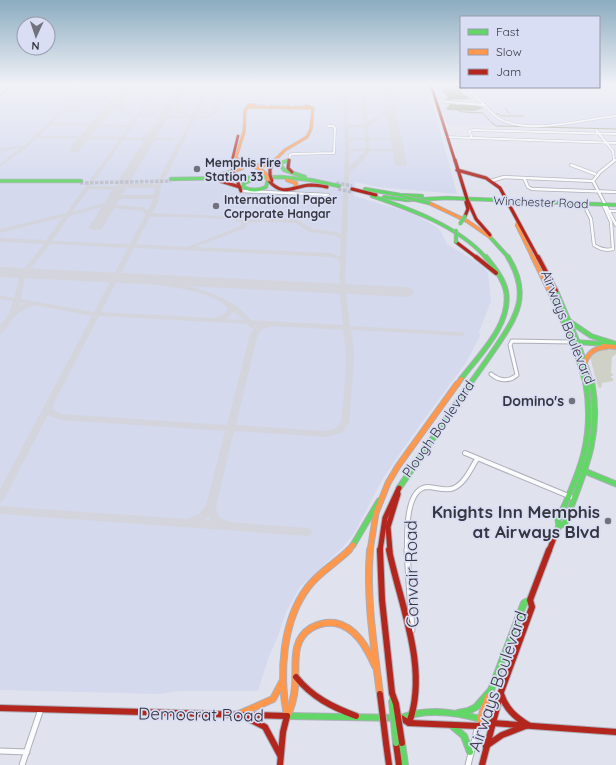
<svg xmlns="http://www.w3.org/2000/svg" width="616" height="765" viewBox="0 0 616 765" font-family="Quicksand,sans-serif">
	<rect width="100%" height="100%" fill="#e0e2ee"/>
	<g fill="#d4d9ee">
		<polygon points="0,85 427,85 431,97 428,100 430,105 433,105 457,194 378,187 355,182 354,196 412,213 435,226 440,230 447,244 470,258 484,268 488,273 491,301 479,332 480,336 467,361 417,429 383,478 355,532 343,547 300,587 286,612 278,636 269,656 258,691 178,691 160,694 0,690"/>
		<polygon points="434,85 461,85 461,87 599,87 599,85 616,85 616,129 447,125"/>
	</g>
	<polygon fill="#d0d1c6" points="601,349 616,350 616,354 612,357 611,373 614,375 611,376 611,378 613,378 613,381 602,383 601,388 598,387 590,357 591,354"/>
	<g fill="#a0a184">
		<polygon points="454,85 460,85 462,93 472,99 446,100 448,97 442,91"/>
		<polygon points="447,103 459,105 475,105 484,108 474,111 448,110 446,108 450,105"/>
	</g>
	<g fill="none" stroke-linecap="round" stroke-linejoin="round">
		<g stroke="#a0a184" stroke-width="1">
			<polyline points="0,95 14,85"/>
			<polyline points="505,108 509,113"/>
			<polyline points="457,110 463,112 483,113 490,121"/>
			<polyline points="496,113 502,116 523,116"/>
			<polyline points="491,122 496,126 616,129"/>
		</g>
		<path fill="#d4d5dc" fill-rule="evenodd" d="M 94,85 L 98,85 C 89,95 76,99 67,108 L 108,95 L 125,85 L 129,85 L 110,97 L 67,111 L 64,111 L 52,123 L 130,125 L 135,117 C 120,117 115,107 118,94 L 121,95 C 121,107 122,115 137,115 L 158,85 L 162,85 L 141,115 L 165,105 L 177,95 L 179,96 C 177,107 182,113 192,116 L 207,87 L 192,86 L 190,85 L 229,85 L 214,116 L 206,119 L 195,119 L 161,186 L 158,202 L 152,213 L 226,216 L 247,219 L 296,219 L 313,229 L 337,232 L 341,234 L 345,154 L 343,85 L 347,85 L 347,87 C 360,84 377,83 389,91 L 387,92 L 378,89 L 364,88 L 368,122 L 383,111 L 388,100 L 391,101 L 386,113 L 368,127 L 369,138 L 396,138 L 398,139 L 396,140 L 369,140 L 370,149 L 398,149 L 400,150 L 398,151 L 370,151 L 365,158 L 349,174 L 345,289 L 350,326 L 462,332 L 466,334 L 462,336 L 351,330 L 354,348 L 354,363 L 349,423 L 342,433 L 326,437 L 234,431 L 216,506 L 218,516 L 229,522 L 307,528 L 311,529 L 312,532 L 311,535 L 307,536 L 0,514 L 0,506 L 187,519 L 199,514 L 206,505 L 225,431 L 61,420 L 51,417 L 48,415 L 3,501 L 0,502 L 0,489 L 92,316 L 35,305 C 18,310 13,318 3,333 L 0,333 L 0,326 L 8,315 L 13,301 L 0,299 L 0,295 L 14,298 L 20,274 L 44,244 L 0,242 L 0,238 L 46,240 L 63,217 L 0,233 L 0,229 L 66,213 L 119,140 L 36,138 L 29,146 L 0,167 L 0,164 L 20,148 L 0,151 L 0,149 L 25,145 L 69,102 L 89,90 ZM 211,87 L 224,87 L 211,114 L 205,117 L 196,116 ZM 353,88 L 360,88 L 364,126 L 356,124 L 348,126 L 347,90 ZM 174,101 L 176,109 L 184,116 L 148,115 L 167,107 ZM 139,117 L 191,119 L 156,184 L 121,184 L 119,186 L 91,186 L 123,140 L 173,140 L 175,139 L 173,138 L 125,137 ZM 50,125 L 128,127 L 121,137 L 39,136 ZM 353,127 L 359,127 L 364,129 L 365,138 L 355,138 L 349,140 L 348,129 ZM 356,140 L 365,140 L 366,149 L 355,149 L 349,150 L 349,143 ZM 355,151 L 365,151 L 349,167 L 349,154 ZM 122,188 L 155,188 L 154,195 L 115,195 L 112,197 L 115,199 L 153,199 L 148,210 L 142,207 L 116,205 L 114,200 L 112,199 L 105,203 L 72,212 L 89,189 L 120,190 ZM 111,204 L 112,207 L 114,208 L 141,211 L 144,212 L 145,215 L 130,244 L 52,241 L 70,216 ZM 150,217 C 165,217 234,217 242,223 L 241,226 L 187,247 L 136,244 ZM 266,222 L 295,223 L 309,232 L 336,236 L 341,239 L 340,256 L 330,253 L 195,247 L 245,228 L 248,223 ZM 50,244 L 128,248 L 94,312 L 21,299 L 26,274 ZM 134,248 L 330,257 L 338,259 L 340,263 L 339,289 L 343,325 L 251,320 C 226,288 169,281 130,277 L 127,279 L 128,280 C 155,286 206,287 227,307 L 227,312 L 215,318 L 101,312 ZM 20,303 L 25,304 L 19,306 ZM 233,311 L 244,320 L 226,319 L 232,314 ZM 99,316 L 247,324 C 249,327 251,328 255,328 L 255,325 L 261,325 L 256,326 L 250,334 L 227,425 L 61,414 L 53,410 L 54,403 ZM 272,326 L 343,330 C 348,361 344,391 341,422 L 336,428 L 326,431 L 236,425 L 258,334 L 262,330 ZM 209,517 L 210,521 L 205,520 Z"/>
		<g fill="#d4d5dc" fill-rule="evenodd">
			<polygon points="123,85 132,85 78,152 70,152 69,150 70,148"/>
			<polygon points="179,85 187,85 103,227 101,230 91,230 89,227"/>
			<polygon points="382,85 390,85 407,164 405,166 397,166 395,164"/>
			<polygon points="0,267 406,287 412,289 414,292 412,295 406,297 0,277"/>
		</g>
		<g stroke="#bec0cb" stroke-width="2.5" stroke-dasharray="2.5 1" stroke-linecap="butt">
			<polyline points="254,105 265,105"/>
			<polyline points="270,105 290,106"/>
			<polyline points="295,106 306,106"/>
		</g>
		<g stroke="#bec0cb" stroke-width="3.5" stroke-dasharray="3.5 1.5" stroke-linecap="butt">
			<polyline points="80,183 171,181"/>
			<polyline points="336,183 352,186"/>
			<polyline points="338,189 352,192"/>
		</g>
		<g stroke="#adafb8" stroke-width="3">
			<g id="street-far4">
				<polyline points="28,85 81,86"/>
				<path d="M 473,87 L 470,89 L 471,93 C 482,100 488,111 498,118 C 528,136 583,119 616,116"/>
				<polyline points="436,101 485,105"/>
				<polyline points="596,130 613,151 614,161"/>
				<polyline points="446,137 616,143"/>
				<polyline points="472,138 469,131 473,130 616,134"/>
				<polyline points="289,160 290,155 293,154 334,153 335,128 333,126 328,126"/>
			</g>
		</g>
		<g stroke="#adafb8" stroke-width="4">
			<g id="street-far3">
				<polyline points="615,160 600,172 593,181 616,225"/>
				<polyline points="571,165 595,174"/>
				<polyline points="524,178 528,187 532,189 616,192"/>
				<polyline points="491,181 504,177 593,181"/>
				<polyline points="241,191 328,195 327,198"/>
				<path d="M 583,203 L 591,219 L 594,245 C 600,249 606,251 613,249 L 611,222 L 603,204"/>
				<polyline points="610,211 616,211"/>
			</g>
		</g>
		<g stroke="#adafb8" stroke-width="5">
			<path id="street-far2" d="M 491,374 C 499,381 509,382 517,375 L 510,345 L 512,341 L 572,342"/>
		</g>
		<g stroke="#adafb8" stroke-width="6">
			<g id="street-far1">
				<polyline points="465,453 571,497"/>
				<path d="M 407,551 C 407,535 405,489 427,487 C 436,487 446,492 454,488 C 465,483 471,468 477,459"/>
			</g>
		</g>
		<g stroke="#adafb8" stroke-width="7">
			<g id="street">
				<polyline points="407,550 412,630"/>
				<polyline points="0,751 27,752"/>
				<polyline points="22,765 41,709"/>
				<polyline points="468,765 478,726"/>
			</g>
		</g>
		<g stroke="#adafb8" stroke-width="3.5">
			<polyline id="fast-far4" points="288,161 289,160"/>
		</g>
		<g stroke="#adafb8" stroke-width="4.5">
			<g id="fast-far3">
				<polyline points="277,160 281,163 289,160"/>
				<polyline points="277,160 284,170 305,177"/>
				<polyline points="213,177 233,171"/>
				<polyline points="171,179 282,177 311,180 339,186"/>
				<path d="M 252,180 L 244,183 L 243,187 C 251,191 258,191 266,187 L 268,180"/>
				<polyline points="0,181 81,181"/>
				<polyline points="365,189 400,195 422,196"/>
				<path d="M 372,196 C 410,209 460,227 486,258"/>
				<polyline points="384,197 407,200 447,198 616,205"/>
				<polyline points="490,237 509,258"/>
			</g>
		</g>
		<g stroke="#adafb8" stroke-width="6">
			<g id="fast-far2">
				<polyline points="556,291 578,343 592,385"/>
				<polyline points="551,294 575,348 586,385"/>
				<polyline points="569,321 591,336 616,344"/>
				<polyline points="575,342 607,344"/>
				<path d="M 461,379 C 479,355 512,324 506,291 C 503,278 494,267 486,257"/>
				<path d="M 469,385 C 478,373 487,360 496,347 C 517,316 531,294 508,257"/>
			</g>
		</g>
		<g stroke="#adafb8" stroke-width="7">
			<g id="fast-far1">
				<polyline points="582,470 616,484"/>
				<polyline points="399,488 470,384"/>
				<path d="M 559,526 L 565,523 C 583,474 602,438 592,384"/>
				<path d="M 555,535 L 559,526 L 558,520 C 580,472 595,438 586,384"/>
				<polyline points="353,545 379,501"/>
			</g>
		</g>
		<g stroke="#adafb8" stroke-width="8">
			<g id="fast">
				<polyline points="458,713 468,711 476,707 491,690 524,603 530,600"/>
				<path d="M 287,716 L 401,718 C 429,707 465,713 492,723"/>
				<polyline points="451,725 464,736 470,752"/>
				<polyline points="402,743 405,765"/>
			</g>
		</g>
		<g stroke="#adafb8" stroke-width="3.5">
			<g id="slow-far4">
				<polyline points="251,107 308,108"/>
				<polyline points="240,161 236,157 244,132 245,111 249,105 254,105"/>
				<polyline points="274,161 285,150 307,137 311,129 313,108 306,106"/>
			</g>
		</g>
		<g stroke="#adafb8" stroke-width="4.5">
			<g id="slow-far3">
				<polyline points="239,160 260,169 267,175"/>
				<path d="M 252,165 C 261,166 268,166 275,160"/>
				<polyline points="233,171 242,168 244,165 242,163"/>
				<polyline points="287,180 296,183 296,186 293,189"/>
				<polyline points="429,203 467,221 490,237"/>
				<polyline points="518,223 517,225 533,258"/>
			</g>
		</g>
		<g stroke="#adafb8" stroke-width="6">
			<g id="slow-far2">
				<polyline points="533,257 551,294"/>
				<polyline points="603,346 616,347"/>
				<path d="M 585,362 C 589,352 595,348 606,347"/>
				<polyline points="457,385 461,379"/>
			</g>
		</g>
		<g stroke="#adafb8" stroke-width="7">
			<g id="slow-far1">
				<polyline points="348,551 353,545"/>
				<polyline points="370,551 376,513 388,483 398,466 457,384"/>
			</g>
		</g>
		<g stroke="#adafb8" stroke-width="8">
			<g id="slow">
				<path d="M 370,550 C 366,598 374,646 380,694"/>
				<polyline points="239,714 273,699 282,682"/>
				<path d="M 287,716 C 279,675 282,621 308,587 C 319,572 336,563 349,550"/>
				<path d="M 287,716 C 292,707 294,697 295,687 C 297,666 290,641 311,628 C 318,624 327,622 335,623 C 356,627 367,648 375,666"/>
				<polyline points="480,720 488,697"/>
			</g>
		</g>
		<g stroke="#adafb8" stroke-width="3.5">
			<g id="jam-far4">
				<polyline points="431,85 455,161"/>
				<polyline points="232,161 238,136"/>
			</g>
		</g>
		<g stroke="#adafb8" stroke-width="4.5">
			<g id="jam-far3">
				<polyline points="232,160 231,164 241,191"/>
				<polyline points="289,160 288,168 292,172"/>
				<polyline points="455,160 467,199 476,219 490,235"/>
				<polyline points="457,170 486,178 500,188 538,258"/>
				<polyline points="270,175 270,169 274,161"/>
				<path d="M 268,180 C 284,198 292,186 311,185 C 316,185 322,186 327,187"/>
				<polyline points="220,181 240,187"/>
				<polyline points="352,189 376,195"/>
				<polyline points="465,216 468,209 466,202"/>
				<polyline points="456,242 477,258"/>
			</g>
		</g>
		<g stroke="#adafb8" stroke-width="6">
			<g id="jam-far2">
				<polyline points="476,257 496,273"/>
				<polyline points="538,257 556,291"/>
			</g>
		</g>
		<g stroke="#adafb8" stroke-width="7">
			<g id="jam-far1">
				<polyline points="380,551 385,518 399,488"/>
				<polyline points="390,551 388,527 398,494"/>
				<polyline points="549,551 555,535"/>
			</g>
		</g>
		<g stroke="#adafb8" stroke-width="8">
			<g id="jam">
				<polyline points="380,550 382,600 392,693"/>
				<path d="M 389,550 C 400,604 429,668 409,723"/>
				<path d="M 296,677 C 312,697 332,707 356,716"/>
				<path d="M 501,694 C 506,709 515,717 528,725"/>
				<polyline points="0,708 287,716"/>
				<polyline points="239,714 265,727 280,755"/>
				<polyline points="401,718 409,723 478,726 492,723"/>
				<polyline points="492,723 616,732"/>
				<polyline points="386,743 389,765"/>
				<polyline points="396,743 399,765"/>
				<polyline points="486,746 502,735 528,725"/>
				<polyline points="280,765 283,732 287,716"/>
				<polyline points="482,765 501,692 532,607 530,600 549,550"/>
			</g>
		</g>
		<use href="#street-far4" stroke="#fafbfc" stroke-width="2"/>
		<use href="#street-far3" stroke="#fafbfc" stroke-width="2.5"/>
		<use href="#street-far2" stroke="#fafbfc" stroke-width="3"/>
		<use href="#street-far1" stroke="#fafbfc" stroke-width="4"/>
		<use href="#street" stroke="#fafbfc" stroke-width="5"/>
		<use href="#fast-far4" stroke="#63d668" stroke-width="2.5"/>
		<use href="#fast-far3" stroke="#63d668" stroke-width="3"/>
		<use href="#fast-far2" stroke="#63d668" stroke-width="4"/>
		<use href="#fast-far1" stroke="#63d668" stroke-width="5"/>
		<use href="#fast" stroke="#63d668" stroke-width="6"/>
		<use href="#slow-far4" stroke="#ff974d" stroke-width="2.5"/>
		<use href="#slow-far3" stroke="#ff974d" stroke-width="3"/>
		<use href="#slow-far2" stroke="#ff974d" stroke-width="4"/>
		<use href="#slow-far1" stroke="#ff974d" stroke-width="5"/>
		<use href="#slow" stroke="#ff974d" stroke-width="6"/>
		<use href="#jam-far4" stroke="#b3261e" stroke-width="2.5"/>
		<use href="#jam-far3" stroke="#b3261e" stroke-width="3"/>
		<use href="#jam-far2" stroke="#b3261e" stroke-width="4"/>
		<use href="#jam-far1" stroke="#b3261e" stroke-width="5"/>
		<use href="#jam" stroke="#b3261e" stroke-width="6"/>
		<g stroke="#adafb8" stroke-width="4.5" stroke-linecap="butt">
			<g id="fast-bridge-far1">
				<polyline points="404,197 429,203"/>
				<polyline points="460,224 465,216"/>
				<polyline points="456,230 456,242"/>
			</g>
		</g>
		<g stroke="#adafb8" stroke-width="8" stroke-linecap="butt">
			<polyline id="fast-bridge" points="392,700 396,743"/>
		</g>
		<g stroke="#adafb8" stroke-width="4.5" stroke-linecap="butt">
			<polyline id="slow-bridge" points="267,175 268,180"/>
		</g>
		<g stroke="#adafb8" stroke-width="4.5" stroke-linecap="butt">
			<polyline id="jam-bridge-far1" points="270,175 272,181"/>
		</g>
		<g stroke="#adafb8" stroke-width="8" stroke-linecap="butt">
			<g id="jam-bridge">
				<polyline points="392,693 396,704 402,743"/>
				<polyline points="380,694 386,743"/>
			</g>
		</g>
		<use href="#fast-bridge-far1" stroke="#63d668" stroke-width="3"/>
		<use href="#fast-bridge" stroke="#63d668" stroke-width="6"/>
		<use href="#slow-bridge" stroke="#ff974d" stroke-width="3"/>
		<use href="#jam-bridge-far1" stroke="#b3261e" stroke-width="3"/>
		<use href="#jam-bridge" stroke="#b3261e" stroke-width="6"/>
	</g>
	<linearGradient id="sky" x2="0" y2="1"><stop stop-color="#8bacc0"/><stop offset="0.44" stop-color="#f1f2f7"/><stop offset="1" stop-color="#f1f2f7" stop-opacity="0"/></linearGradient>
	<rect width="616" height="192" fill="url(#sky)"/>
	<g fill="#71727c" stroke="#dadef4" stroke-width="1.5">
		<circle cx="197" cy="169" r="4"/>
		<circle cx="216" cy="206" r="4"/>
		<circle cx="572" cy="401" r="4"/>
		<circle cx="608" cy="521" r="4"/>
	</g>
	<g text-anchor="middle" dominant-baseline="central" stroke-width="3.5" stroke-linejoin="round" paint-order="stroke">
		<g font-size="12" font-weight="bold" fill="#35363f" stroke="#dadef4" text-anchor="start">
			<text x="205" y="162">Memphis Fire<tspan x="205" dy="14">Station 33</tspan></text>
			<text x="224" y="199">International Paper<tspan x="224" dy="14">Corporate Hangar</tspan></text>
		</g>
		<g font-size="12" fill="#35363f" stroke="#dadef4">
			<text transform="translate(541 202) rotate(2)">Winchester Road</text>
		</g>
		<g font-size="14" fill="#35363f" stroke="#dadef4">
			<text transform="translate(568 327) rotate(68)">Airways Boulevard</text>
			<text transform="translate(438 429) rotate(-55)">Plough Boulevard</text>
		</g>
		<g font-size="14" font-weight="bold" fill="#35363f" stroke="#dadef4" text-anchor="end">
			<text x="564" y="401">Domino's</text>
		</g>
		<g font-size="17" font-weight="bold" fill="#35363f" stroke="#dadef4" text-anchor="end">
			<text x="600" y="511">Knights Inn Memphis<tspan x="600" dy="20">at Airways Blvd</tspan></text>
		</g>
		<g font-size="17" fill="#35363f" stroke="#dadef4">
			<text transform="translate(411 574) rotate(-91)">Convair Road</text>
			<text transform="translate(497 681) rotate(-71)">Airways Boulevard</text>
			<text transform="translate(201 714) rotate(1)">Democrat Road</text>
		</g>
	</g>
	<rect x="460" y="16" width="140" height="72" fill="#dadef4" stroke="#989bac"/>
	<rect x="468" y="29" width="20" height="6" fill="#63d668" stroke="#989bac"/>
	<text x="496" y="36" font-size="12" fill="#35363f">Fast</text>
	<rect x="468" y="49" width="20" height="6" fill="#ff974d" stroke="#989bac"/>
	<text x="496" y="56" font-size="12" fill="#35363f">Slow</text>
	<rect x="468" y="69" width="20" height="6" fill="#b3261e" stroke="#989bac"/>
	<text x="496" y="76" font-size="12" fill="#35363f">Jam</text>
	<g transform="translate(36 36) rotate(183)"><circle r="19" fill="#dadef4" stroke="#989bac"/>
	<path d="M0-3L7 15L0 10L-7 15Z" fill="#71727c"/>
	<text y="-6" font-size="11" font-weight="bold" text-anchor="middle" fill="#35363f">N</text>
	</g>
</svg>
